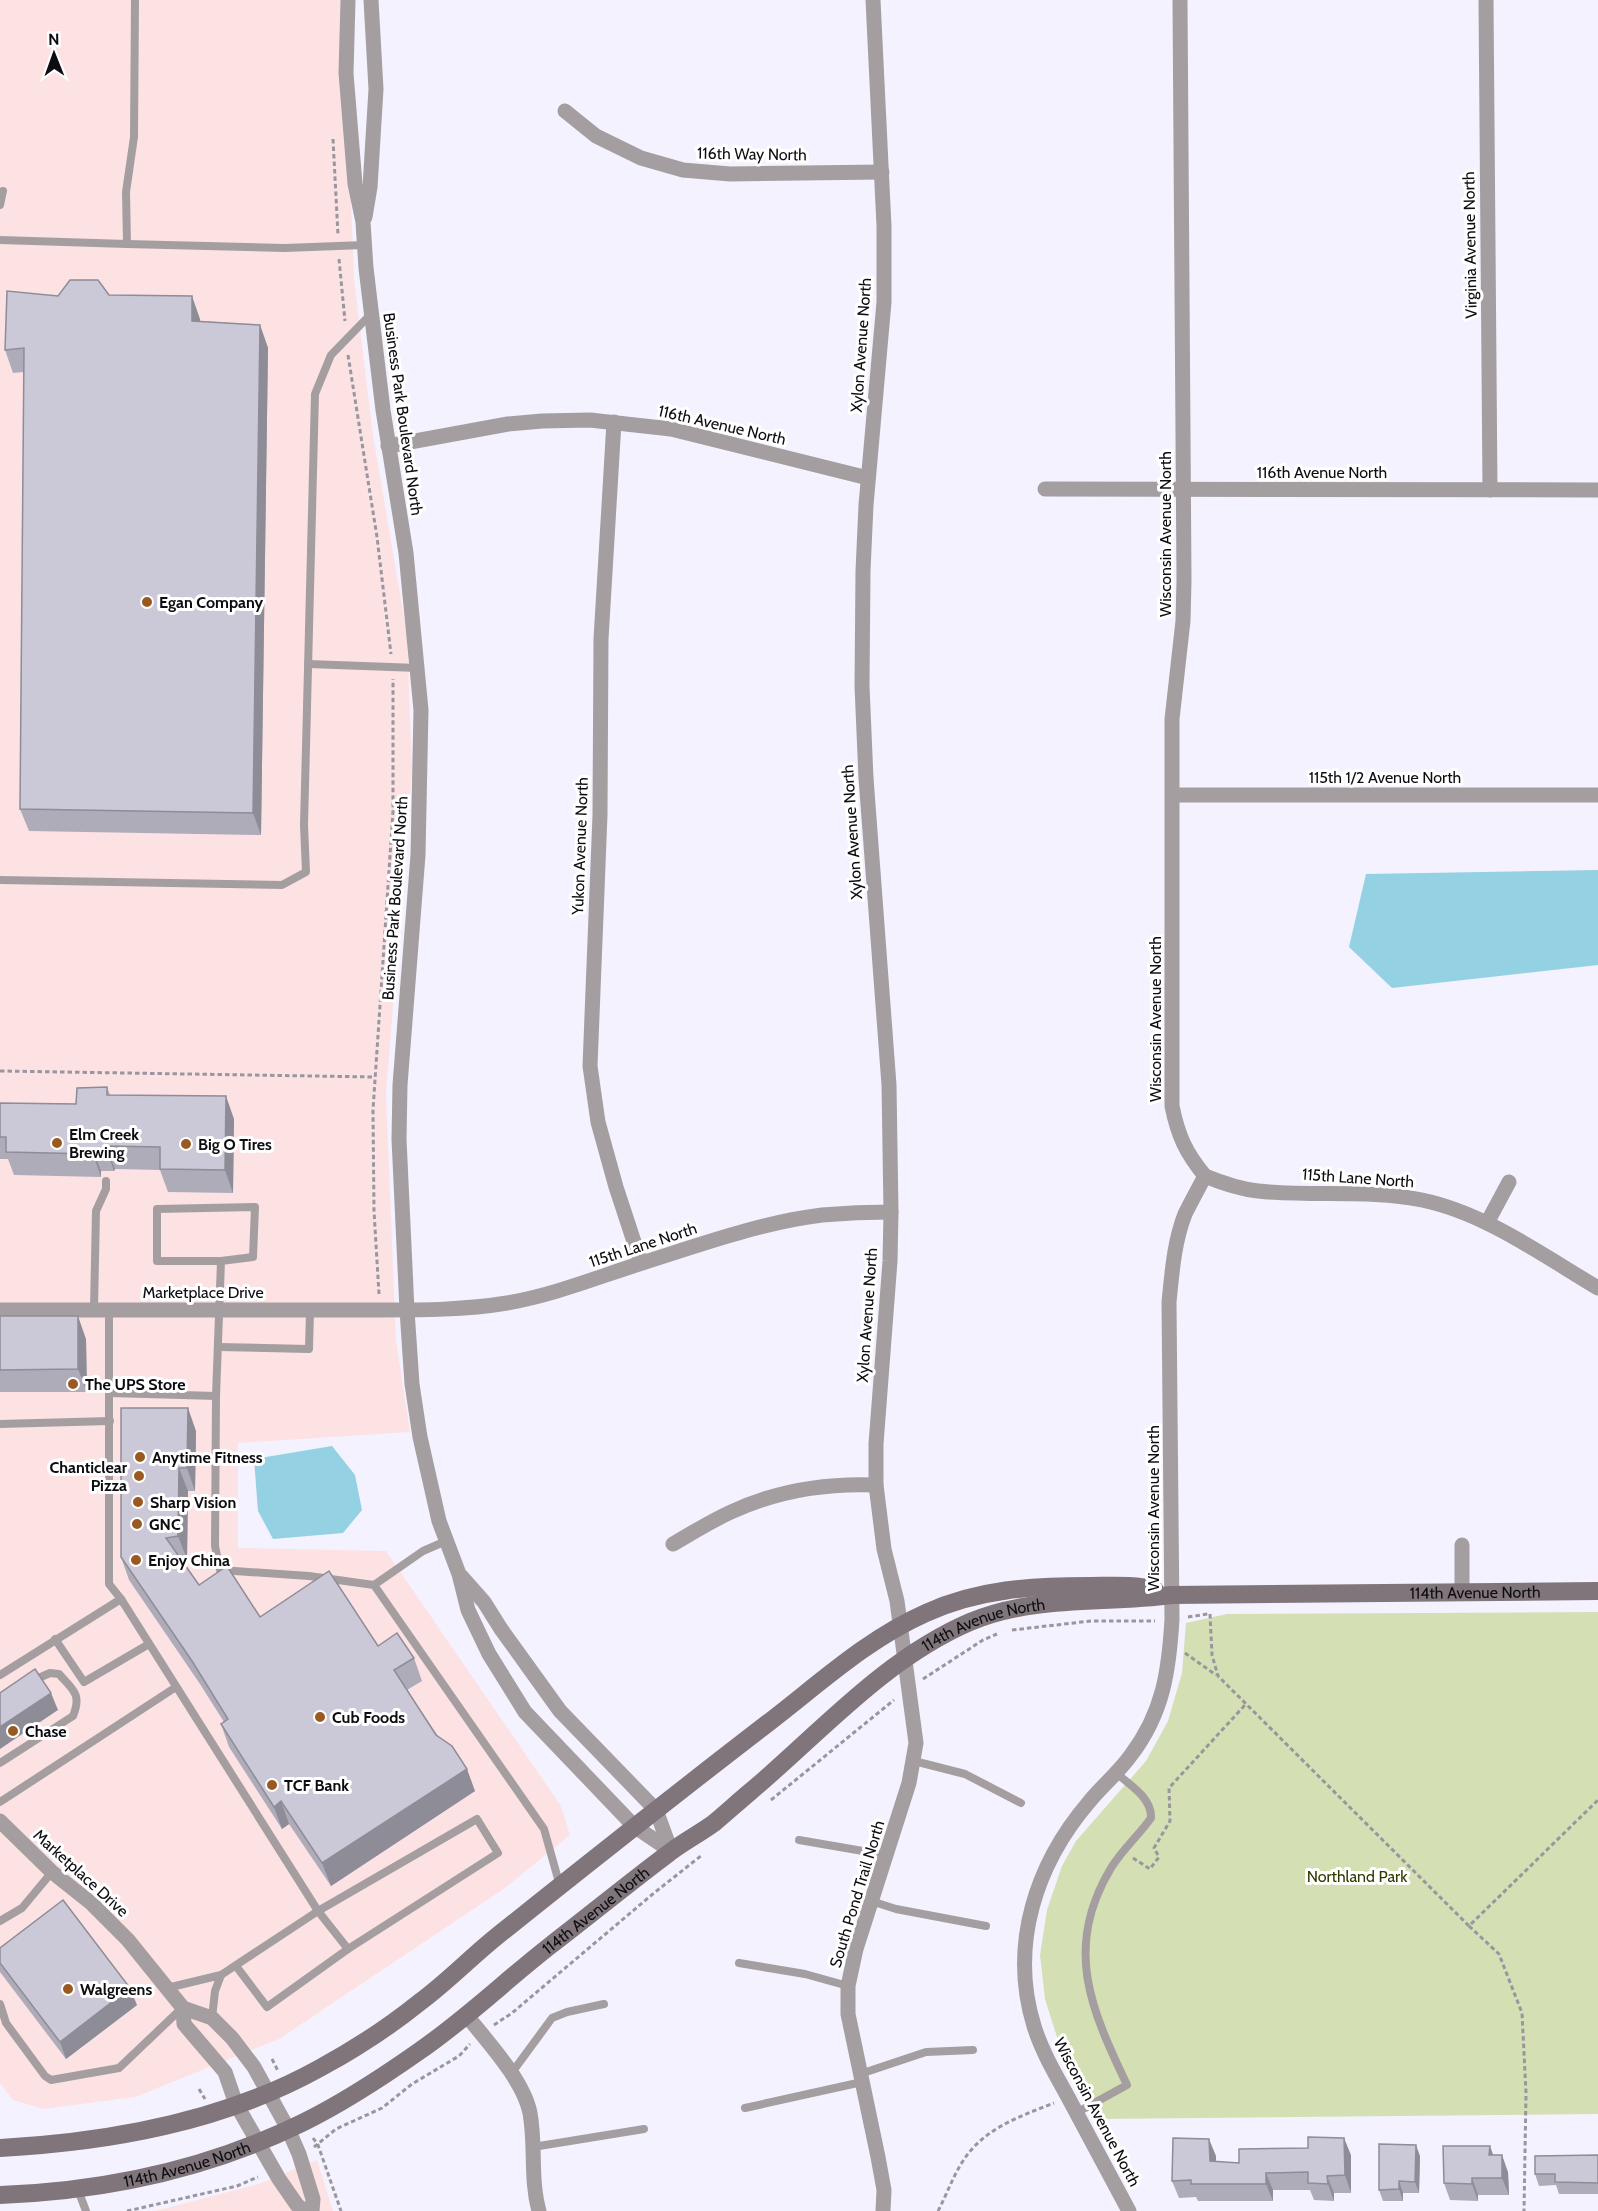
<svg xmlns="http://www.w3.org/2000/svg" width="1598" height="2211" viewBox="0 0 1598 2211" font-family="Cabin,sans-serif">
	<rect width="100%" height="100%" fill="#f4f2fe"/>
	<g fill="#fde2e4">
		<polygon points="0,0 343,0 354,278 373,435 407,635 412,770 386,1094 396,1340 410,1432 238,1443 238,1548 386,1551 561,1806 570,1835 505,1888 279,2039 135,2097 43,2109 13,2100 0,2083"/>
		<polygon points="317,2160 333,2211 155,2211 259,2184"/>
	</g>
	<polygon fill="#d4dfb3" points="1598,1612 1598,2114 1098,2119 1061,2050 1045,1999 1040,1955 1047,1910 1062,1866 1076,1841 1146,1761 1168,1721 1182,1673 1186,1623 1227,1614"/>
	<g fill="#94d1e2">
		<polygon points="1598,870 1598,965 1392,988 1349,947 1366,874"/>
		<polygon points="332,1446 355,1475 362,1510 343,1533 273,1539 258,1511 254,1459"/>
	</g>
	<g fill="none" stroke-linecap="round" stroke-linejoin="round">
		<g stroke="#98969f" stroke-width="3" stroke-dasharray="4.5 3" stroke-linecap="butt">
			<polyline points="333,139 338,235"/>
			<polyline points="339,259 345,321"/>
			<polyline points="348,355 377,537 391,654"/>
			<polyline points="0,1071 375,1077"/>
			<polyline points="379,1294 374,1211 373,1110 393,811 393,679"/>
			<polyline points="1210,1614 1212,1655 1218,1676 1469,1926 1598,1800"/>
			<polyline points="1188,1617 1208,1614"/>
			<polyline points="1012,1630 1091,1621 1155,1621"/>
			<polyline points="1185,1653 1216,1675"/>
			<polyline points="923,1679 983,1640 997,1634"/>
			<polyline points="771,1800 894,1700"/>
			<polyline points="1133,1858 1150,1869 1159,1857 1154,1848 1170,1821 1169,1788 1245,1705"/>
			<polyline points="1469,1926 1499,1954 1522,2013 1526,2093 1524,2211"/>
			<polyline points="494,2025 512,2013 654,1893 702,1855"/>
			<polyline points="272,2059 278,2071"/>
			<polyline points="199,2089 205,2099"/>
			<polyline points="313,2138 318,2145 341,2211"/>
			<polyline points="314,2147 336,2129 382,2108 412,2084 459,2056 470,2044"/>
			<polyline points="127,2211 237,2186 258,2177"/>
			<path d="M 938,2211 C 946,2196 952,2179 961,2164 C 982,2129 1018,2117 1054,2103"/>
		</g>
		<g stroke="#a59ea1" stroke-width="8">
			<polyline points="0,205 3,191"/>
			<polyline points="0,240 127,244 126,192 134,137 135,0"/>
			<polyline points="127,244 285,248 364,245"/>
			<polyline points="308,664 418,668"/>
			<polyline points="0,880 282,885 306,872 304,825 315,394 331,355 371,314"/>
			<polyline points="221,1261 157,1261 157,1209 255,1207 253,1257 221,1261 216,1396 215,1546 220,1570 309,1576 374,1585 423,1551 446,1541"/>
			<polyline points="94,1310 96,1211 106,1189 106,1181"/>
			<polyline points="109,1310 109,1584 121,1599 318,1911 348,1949 267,2007 236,1966"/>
			<polyline points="219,1347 309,1349 310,1311"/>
			<polyline points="110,1393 216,1396"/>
			<polyline points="0,1424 110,1421"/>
			<polyline points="374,1585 544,1829 560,1886"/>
			<polyline points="55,1639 84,1682 149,1644"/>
			<polyline points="0,1675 121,1599"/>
			<polyline points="914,1761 965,1774 1021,1803"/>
			<path d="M 0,1763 L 73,1716 C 82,1694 73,1690 59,1674 L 50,1673 L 34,1680"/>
			<polyline points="0,1802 176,1687"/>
			<polyline points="799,1840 886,1855"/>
			<polyline points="871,1901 896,1909 986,1926"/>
			<polyline points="0,1921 22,1908 52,1872"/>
			<polyline points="739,1963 805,1974 848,1986"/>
			<polyline points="221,1975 318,1911 477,1819 498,1853 348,1949"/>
			<polyline points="167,1988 221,1975 215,1991 212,2018"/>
			<polyline points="0,2004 6,2023 45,2076 51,2080 119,2068 181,2009"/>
			<polyline points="511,2074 552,2018 567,2012 604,2004"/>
			<polyline points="860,2074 926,2052 973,2050"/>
			<polyline points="745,2108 862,2082"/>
			<path d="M 1076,2113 L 1127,2085 C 1091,2009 1063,1948 1111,1868 C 1122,1850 1139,1835 1151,1818 C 1152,1798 1130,1785 1116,1773"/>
			<polyline points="533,2147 644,2129"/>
			<polyline points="78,2190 86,2211"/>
		</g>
		<g stroke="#a59ea1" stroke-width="15">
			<polyline points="348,0 346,73 355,184 363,222 366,268 383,410 406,553 421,710 418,855 400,1085 399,1139 407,1310 412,1384 420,1437 439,1521 459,1574 468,1610 489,1654 525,1712 634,1826 671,1851"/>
			<polyline points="873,0 884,226 884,302 866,505 863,571 862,686 866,778 889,1085 891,1212 890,1261 876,1444 876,1485 884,1549 897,1601 916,1743 909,1783 856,1949 848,1986 848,2014 878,2157 884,2190 883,2211"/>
			<path d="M 1180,0 L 1184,580 L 1183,621 L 1172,719 L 1172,1106 C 1178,1136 1186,1153 1205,1176"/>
			<polyline points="1486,0 1490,490"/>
			<polyline points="565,111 596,136 641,158 683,170 730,174 882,172"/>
			<polyline points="365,217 370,187 376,89 371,0"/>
			<polyline points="614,422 601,639 600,815 590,1066 598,1122 616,1187 641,1263"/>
			<polyline points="388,446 508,424 542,421 590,420 671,429 868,478"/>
			<polyline points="1045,489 1598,490"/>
			<polyline points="1173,795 1598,795"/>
			<path d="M 1205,1176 C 1222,1183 1239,1189 1258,1191 C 1312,1197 1368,1189 1422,1200 C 1485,1213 1544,1256 1598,1288"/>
			<polyline points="1487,1223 1509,1182"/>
			<path d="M 0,1310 L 380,1310 C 423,1310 465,1310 507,1303 C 554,1295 598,1277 642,1263 C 699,1245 763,1222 822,1215 C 845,1213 868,1212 891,1212"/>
			<path d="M 673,1544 C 692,1533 711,1521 731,1512 C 776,1491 826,1483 876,1485"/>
			<polyline points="461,1576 484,1602 501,1629 560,1711 656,1810 671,1851"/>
			<polyline points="1462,1592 1462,1545"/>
			<polyline points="0,1821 52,1872 91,1903 128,1940 183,2008 212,2018 232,2038 254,2067 288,2129 299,2154 313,2199 312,2211"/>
			<polyline points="183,2008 184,2024 225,2072 236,2104 279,2179 297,2205 304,2211"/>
			<path d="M 467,2016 C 487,2041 524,2081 530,2113 C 536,2146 530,2179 539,2211"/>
			<path d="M 1129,2211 C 1109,2174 1089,2137 1069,2099 C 1056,2075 1042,2052 1034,2026 C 1009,1945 1036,1864 1089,1802 C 1102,1786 1119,1772 1131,1755 C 1163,1713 1169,1671 1172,1619 L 1169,1302 C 1172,1273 1174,1242 1185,1214 C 1191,1202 1198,1189 1205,1176"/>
		</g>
		<g stroke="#7f757a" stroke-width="18">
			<path d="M 0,2148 C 110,2142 223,2122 320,2068 C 355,2049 389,2027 420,2002 C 447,1982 470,1958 496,1937 C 586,1865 677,1793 768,1723 C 819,1684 867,1639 926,1613 C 978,1589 1033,1586 1089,1586 C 1111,1586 1134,1584 1155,1590"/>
			<path id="s1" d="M 0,2195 C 104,2191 208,2169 302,2123 C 343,2103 381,2078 418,2052 C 465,2020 506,1980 551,1945 C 590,1915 629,1883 669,1853 C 683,1842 699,1834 714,1823 C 726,1813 738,1802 750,1792 C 820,1733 884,1659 970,1622 C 1034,1595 1103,1604 1171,1595 L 1598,1591"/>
		</g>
	</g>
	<g fill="#afacb9">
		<polygon points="109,295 200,319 200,321 260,325 268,348 261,835 29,831 20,809 24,372 13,373 5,350 58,296"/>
		<polygon points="107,1087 110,1095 234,1119 233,1193 168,1192 160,1170 115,1169 114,1171 101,1171 101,1177 14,1175 8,1159 0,1159 0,1103 76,1104"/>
		<polygon points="0,1316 86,1339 87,1392 0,1392"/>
		<polygon points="196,1431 195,1491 188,1491 187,1559 182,1560 199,1585 260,1617 378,1646 414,1658 422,1681 407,1690 475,1791 331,1886 289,1824 282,1829 229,1747 221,1724 224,1722 200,1684 129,1580 121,1557"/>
		<polygon points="0,1948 137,2005 66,2059 0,1972"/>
		<polygon points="1351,2155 1351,2193 1334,2193 1334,2201 1314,2200 1310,2190 1273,2190 1273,2201 1198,2201 1196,2197 1179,2198 1172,2181 1216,2156 1216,2162 1239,2163"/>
		<polygon points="1494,2155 1508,2172 1509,2195 1478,2195 1478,2201 1450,2200 1444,2183"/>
		<polygon points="1598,2155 1598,2194 1559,2194 1556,2185 1539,2186 1535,2174"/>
		<polygon points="1420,2156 1419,2193 1403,2193 1403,2201 1383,2201 1379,2190"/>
	</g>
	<g fill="#8e8c96">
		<polygon points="192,296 200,319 201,343 192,321"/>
		<polygon points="260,325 268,348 261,835 253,813"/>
		<polygon points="226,1096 234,1119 233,1193 225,1170"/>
		<polygon points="106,1146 115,1169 114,1171 106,1148"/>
		<polygon points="92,1148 101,1171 101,1177 93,1154"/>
		<polygon points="78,1316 86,1339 87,1392 78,1369"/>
		<polygon points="188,1408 196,1431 195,1491 187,1468"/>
		<polygon points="179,1468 188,1491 187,1559 178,1536"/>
		<polygon points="51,1693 58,1710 0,1749 0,1727"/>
		<polygon points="467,1769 475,1791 331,1886 322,1863"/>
		<polygon points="281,1801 289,1824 282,1829 274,1807"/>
		<polygon points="130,1988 137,2005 66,2059 60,2042"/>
		<polygon points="1344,2138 1351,2155 1351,2193 1345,2175"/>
		<polygon points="1209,2139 1216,2156 1216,2178 1210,2161"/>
		<polygon points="1416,2145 1420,2156 1419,2193 1415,2182"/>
		<polygon points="1490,2146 1496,2163 1489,2155"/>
		<polygon points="1502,2155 1508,2172 1509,2195 1502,2178"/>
		<polygon points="1266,2173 1273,2190 1273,2201 1266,2184"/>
		<polygon points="1327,2176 1334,2193 1334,2201 1328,2184"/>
		<polygon points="1472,2178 1478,2195 1478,2201 1472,2184"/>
		<polygon points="1399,2181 1403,2193 1403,2201 1399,2189"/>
	</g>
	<g fill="#cbc8d7" stroke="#8e8c96" stroke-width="1.5">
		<polygon points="70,280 98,280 109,295 192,296 192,321 260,325 253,813 20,809 24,348 5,350 7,291 58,296"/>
		<polygon points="107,1087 107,1095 226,1096 225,1170 160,1169 160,1147 106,1146 106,1148 92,1148 93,1154 6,1152 6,1137 0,1137 0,1103 76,1104 77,1088"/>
		<polygon points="0,1316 78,1316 78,1369 0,1370"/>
		<polygon points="121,1408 188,1408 187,1468 179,1468 178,1536 166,1538 199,1585 227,1566 260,1617 329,1571 378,1646 397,1633 414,1658 394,1670 436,1735 452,1746 467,1769 322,1863 281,1801 274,1807 221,1724 228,1719 192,1661 121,1557"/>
		<polygon points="35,1669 51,1693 0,1727 0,1693"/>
		<polygon points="63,1900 130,1988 60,2042 0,1963 0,1948"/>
		<polygon points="1308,2137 1344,2138 1345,2175 1327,2176 1328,2184 1308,2183 1308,2172 1266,2173 1266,2184 1191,2184 1191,2180 1172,2181 1173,2138 1209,2139 1210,2161 1239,2163 1239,2149 1308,2148"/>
		<polygon points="1379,2144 1416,2145 1415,2182 1399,2181 1399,2189 1379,2190"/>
		<polygon points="1443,2146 1490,2146 1489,2155 1502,2155 1502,2178 1472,2178 1472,2184 1444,2183"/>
		<polygon points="1598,2155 1598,2183 1555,2182 1555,2174 1535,2174 1535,2156"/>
	</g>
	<g fill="#995a21" stroke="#fff" stroke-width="2">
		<circle cx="147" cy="602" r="6"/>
		<circle cx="57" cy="1143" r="6"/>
		<circle cx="186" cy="1144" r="6"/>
		<circle cx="73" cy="1384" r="6"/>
		<circle cx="140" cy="1457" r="6"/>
		<circle cx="139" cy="1476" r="6"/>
		<circle cx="138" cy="1502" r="6"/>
		<circle cx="137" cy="1524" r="6"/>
		<circle cx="136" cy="1560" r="6"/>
		<circle cx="320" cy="1717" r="6"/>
		<circle cx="13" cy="1731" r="6"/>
		<circle cx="272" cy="1785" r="6"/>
		<circle cx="68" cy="1989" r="6"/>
	</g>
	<g text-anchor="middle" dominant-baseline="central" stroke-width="6" stroke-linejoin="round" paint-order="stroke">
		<g font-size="16" fill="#0d0c11" stroke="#fff">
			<text transform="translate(752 154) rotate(1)">116th Way North</text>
			<text transform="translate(1470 245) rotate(-91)">Virginia Avenue North</text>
			<text transform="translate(861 345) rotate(-86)">Xylon Avenue North</text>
			<text transform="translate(403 414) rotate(82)">Business Park Boulevard North</text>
			<text transform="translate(722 425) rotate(13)">116th Avenue North</text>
			<text x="1322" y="472">116th Avenue North</text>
			<text transform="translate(1165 534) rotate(-90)">Wisconsin Avenue North</text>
			<text x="1385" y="777">115th 1/2 Avenue North</text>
			<text transform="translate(852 832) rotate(-94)">Xylon Avenue North</text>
			<text transform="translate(580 846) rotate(-88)">Yukon Avenue North</text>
			<text transform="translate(395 898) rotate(-86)">Business Park Boulevard North</text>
			<text transform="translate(1155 1019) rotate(-90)">Wisconsin Avenue North</text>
			<text transform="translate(1358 1178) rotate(4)">115th Lane North</text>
			<text transform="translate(643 1245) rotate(-18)">115th Lane North</text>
			<text x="203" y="1292">Marketplace Drive</text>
			<text transform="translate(867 1315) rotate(-86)">Xylon Avenue North</text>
			<text transform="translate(1153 1508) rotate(-90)">Wisconsin Avenue North</text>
			<text stroke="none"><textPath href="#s1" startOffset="1658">114th Avenue North</textPath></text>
			<text stroke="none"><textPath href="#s1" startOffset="1162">114th Avenue North</textPath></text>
			<text transform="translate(81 1873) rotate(42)">Marketplace Drive</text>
			<text transform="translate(857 1894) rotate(-73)">South Pond Trail North</text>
			<text stroke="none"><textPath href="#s1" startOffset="676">114th Avenue North</textPath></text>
			<text transform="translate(1097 2112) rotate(62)">Wisconsin Avenue North</text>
			<text stroke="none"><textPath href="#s1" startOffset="190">114th Avenue North</textPath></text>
		</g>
		<g font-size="16" font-weight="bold" fill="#0d0c11" stroke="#fff" text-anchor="start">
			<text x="159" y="602">Egan Company</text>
			<text x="69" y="1134">Elm Creek<tspan x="69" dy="18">Brewing</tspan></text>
			<text x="198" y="1144">Big O Tires</text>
			<text x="85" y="1384">The UPS Store</text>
			<text x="152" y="1457">Anytime Fitness</text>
			<text x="127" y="1467" text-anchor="end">Chanticlear<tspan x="127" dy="18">Pizza</tspan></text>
			<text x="150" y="1502">Sharp Vision</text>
			<text x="149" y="1524">GNC</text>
			<text x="148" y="1560">Enjoy China</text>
			<text x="332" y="1717">Cub Foods</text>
			<text x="25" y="1731">Chase</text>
			<text x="284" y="1785">TCF Bank</text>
			<text x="80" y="1989">Walgreens</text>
		</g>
		<g font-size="16" fill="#313a01" stroke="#fff">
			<text x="1357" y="1876">Northland Park</text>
		</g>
	</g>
	<g transform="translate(54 54) rotate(359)" stroke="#ffffff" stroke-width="4.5" paint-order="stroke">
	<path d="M0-4.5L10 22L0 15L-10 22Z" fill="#0d0c11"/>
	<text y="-9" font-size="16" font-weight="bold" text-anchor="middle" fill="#0d0c11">N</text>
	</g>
</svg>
